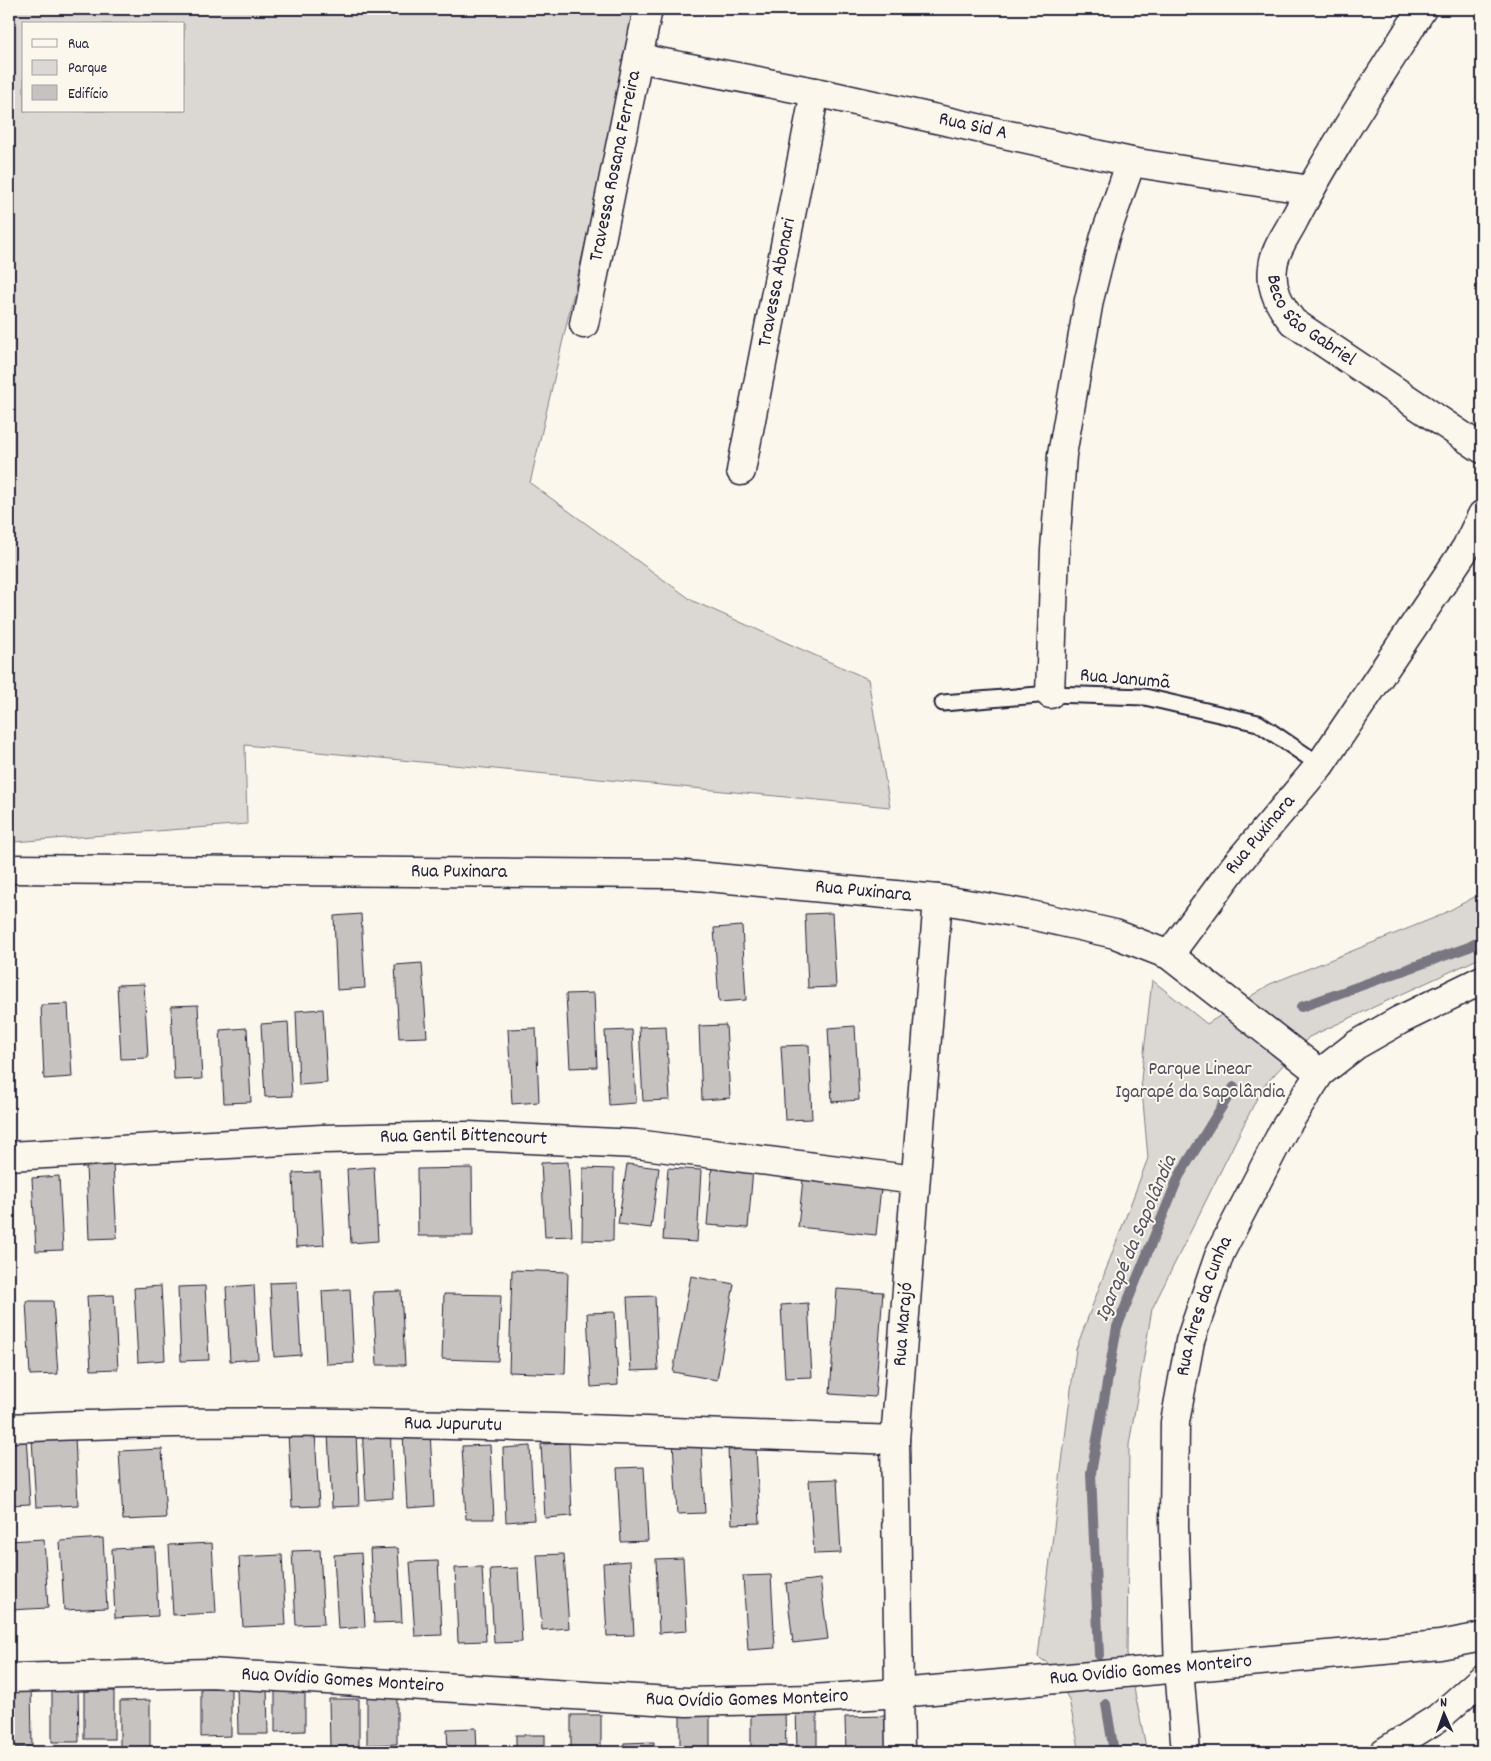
<svg xmlns="http://www.w3.org/2000/svg" width="1491" height="1761" viewBox="0 0 1491 1761" font-family="Dekko,sans-serif">
	<rect width="100%" height="100%" fill="#fbf7ec"/>
	<filter id="ink" filterUnits="userSpaceOnUse"><feTurbulence type="fractalNoise" baseFrequency=".02" numOctaves="2"/><feDisplacementMap in="SourceGraphic" scale="10" xChannelSelector="R" yChannelSelector="G"/><feConvolveMatrix kernelMatrix="1 2 1 2 8 2 1 2 1" color-interpolation-filters="sRGB"/></filter>
	<g filter="url(#ink)">
		<g fill="#dbd8d3" stroke="#7e7d87" fill-rule="evenodd">
			<path d="M 9,9 L 639,9 L 530,483 L 693,601 L 868,679 L 890,807 L 245,745 L 247,824 L 14,842 L 9,813 ZM 24,24 L 184,24 L 184,111 L 24,111 Z"/>
			<polygon points="1482,893 1482,957 1309,1037 1262,1088 1152,1309 1129,1445 1127,1654 1147,1752 1080,1752 1069,1700 1052,1666 1038,1657 1076,1349 1148,1158 1141,1079 1152,980 1207,1024 1270,984 1439,916"/>
		</g>
		<g fill="none" stroke-linecap="round" stroke-linejoin="round">
			<g stroke="#787681" stroke-width="10">
				<polyline points="1301,1007 1469,947 1482,940"/>
				<polyline points="1099,1655 1091,1473 1117,1327 1179,1176 1234,1087"/>
				<polyline points="1106,1704 1114,1752"/>
			</g>
		</g>
		<g fill="#c6c2c0" stroke="#22223b">
			<polygon points="832,913 836,987 808,988 805,914"/>
			<polygon points="361,914 365,988 337,990 334,916"/>
			<polygon points="742,926 746,1000 719,1002 714,928"/>
			<polygon points="422,963 427,1037 399,1038 395,965"/>
			<polygon points="144,984 148,1058 121,1059 117,985"/>
			<polygon points="594,993 597,1067 570,1068 566,994"/>
			<polygon points="68,1004 72,1077 44,1079 41,1005"/>
			<polygon points="198,1005 202,1079 174,1080 171,1006"/>
			<polygon points="323,1009 327,1083 299,1085 296,1011"/>
			<polygon points="288,1022 292,1096 265,1097 261,1024"/>
			<polygon points="726,1025 730,1098 702,1100 699,1026"/>
			<polygon points="666,1026 670,1100 643,1101 639,1027"/>
			<polygon points="855,1026 859,1100 832,1102 828,1028"/>
			<polygon points="247,1028 251,1102 224,1103 220,1030"/>
			<polygon points="536,1028 539,1102 512,1104 508,1029"/>
			<polygon points="632,1030 636,1103 609,1105 605,1031"/>
			<polygon points="809,1045 812,1119 785,1120 781,1046"/>
			<polygon points="568,1162 572,1236 545,1237 541,1163"/>
			<polygon points="113,1164 117,1238 89,1239 86,1165"/>
			<polygon points="627,1164 659,1168 651,1228 618,1224"/>
			<polygon points="712,1166 753,1169 748,1228 707,1225"/>
			<polygon points="374,1167 378,1241 351,1243 347,1169"/>
			<polygon points="472,1168 473,1236 418,1236 417,1169"/>
			<polygon points="583,1168 614,1169 613,1241 582,1240"/>
			<polygon points="668,1168 701,1170 697,1242 663,1240"/>
			<polygon points="320,1172 324,1245 296,1247 293,1173"/>
			<polygon points="59,1176 63,1250 36,1251 32,1178"/>
			<polygon points="803,1179 881,1187 876,1235 798,1227"/>
			<polygon points="512,1270 568,1272 565,1374 509,1372"/>
			<polygon points="691,1276 734,1284 717,1380 673,1372"/>
			<polygon points="297,1282 301,1355 274,1357 270,1283"/>
			<polygon points="254,1285 258,1359 230,1361 226,1287"/>
			<polygon points="161,1286 165,1360 138,1362 134,1288"/>
			<polygon points="205,1286 209,1360 181,1361 178,1287"/>
			<polygon points="350,1289 354,1363 326,1364 322,1291"/>
			<polygon points="837,1289 883,1292 875,1397 830,1394"/>
			<polygon points="401,1291 405,1365 377,1365 373,1292"/>
			<polygon points="444,1294 501,1295 498,1361 442,1359"/>
			<polygon points="114,1295 118,1369 91,1370 87,1296"/>
			<polygon points="655,1296 658,1370 631,1371 627,1297"/>
			<polygon points="26,1301 53,1301 58,1374 30,1375"/>
			<polygon points="808,1303 812,1377 785,1378 781,1305"/>
			<polygon points="615,1312 618,1385 591,1387 587,1313"/>
			<polygon points="390,1425 393,1498 366,1500 362,1426"/>
			<polygon points="315,1432 319,1506 292,1507 288,1433"/>
			<polygon points="356,1432 359,1506 332,1507 328,1434"/>
			<polygon points="430,1432 434,1506 407,1508 403,1434"/>
			<polygon points="26,1434 30,1504 9,1505 9,1435"/>
			<polygon points="75,1436 78,1505 36,1507 32,1438"/>
			<polygon points="701,1440 705,1513 677,1514 673,1441"/>
			<polygon points="569,1443 572,1516 545,1518 541,1444"/>
			<polygon points="490,1445 494,1519 466,1519 462,1446"/>
			<polygon points="530,1446 534,1520 506,1522 503,1448"/>
			<polygon points="162,1449 166,1518 123,1520 119,1451"/>
			<polygon points="756,1449 760,1523 732,1524 728,1450"/>
			<polygon points="644,1467 648,1541 621,1542 617,1468"/>
			<polygon points="837,1479 841,1553 814,1554 809,1480"/>
			<polygon points="103,1538 107,1608 64,1610 60,1541"/>
			<polygon points="44,1539 48,1608 9,1610 9,1541"/>
			<polygon points="212,1543 216,1613 173,1615 169,1545"/>
			<polygon points="155,1547 158,1616 115,1618 112,1549"/>
			<polygon points="398,1548 402,1622 374,1623 370,1549"/>
			<polygon points="320,1550 324,1624 296,1625 292,1551"/>
			<polygon points="361,1553 365,1627 338,1629 334,1555"/>
			<polygon points="564,1554 569,1628 542,1630 537,1555"/>
			<polygon points="282,1555 286,1625 243,1627 239,1557"/>
			<polygon points="683,1558 687,1631 659,1633 656,1559"/>
			<polygon points="438,1561 442,1635 415,1636 410,1562"/>
			<polygon points="630,1561 634,1635 607,1636 603,1563"/>
			<polygon points="482,1567 486,1641 458,1642 455,1568"/>
			<polygon points="518,1568 522,1642 494,1643 490,1569"/>
			<polygon points="771,1575 775,1648 748,1650 743,1576"/>
			<polygon points="820,1579 828,1639 793,1643 786,1583"/>
			<polygon points="9,1683 31,1683 32,1747 9,1748"/>
			<polygon points="305,1683 305,1731 275,1732 275,1684"/>
			<polygon points="237,1686 267,1686 268,1734 238,1734"/>
			<polygon points="52,1687 78,1687 79,1742 52,1742"/>
			<polygon points="231,1688 231,1736 201,1737 201,1689"/>
			<rect x="84" y="1691" width="30" height="48"/>
			<polygon points="397,1696 397,1744 367,1745 367,1697"/>
			<polygon points="329,1699 359,1699 359,1747 330,1747"/>
			<polygon points="150,1700 150,1748 120,1749 120,1701"/>
			<polygon points="796,1706 817,1706 817,1752 797,1752"/>
			<rect x="680" y="1710" width="30" height="42"/>
			<polygon points="751,1712 785,1712 786,1752 751,1752"/>
			<rect x="571" y="1715" width="30" height="37"/>
			<polygon points="886,1716 886,1752 846,1752 845,1717"/>
			<polygon points="476,1728 477,1752 448,1752 447,1729"/>
			<rect x="516" y="1735" width="29" height="17"/>
			<polygon points="654,1742 654,1752 624,1752 624,1743"/>
		</g>
		<g fill="none" stroke-linecap="round" stroke-linejoin="round">
			<g stroke="#22223b" stroke-width="19">
				<polyline id="service" points="943,703 1050,694 1145,697 1258,723 1320,765"/>
			</g>
			<g stroke="#22223b" stroke-width="31">
				<g id="minor">
					<path id="s1" d="M 1422,9 C 1379,78 1333,146 1295,218 C 1288,233 1274,250 1273,267 C 1270,289 1280,306 1293,322 L 1482,449"/>
					<path id="s2" d="M 638,58 L 815,92 L 1131,162 L 1310,190"/>
					<path id="s3" d="M 584,324 L 648,9"/>
					<path id="s4" d="M 741,471 L 815,92"/>
					<polyline points="1050,694 1055,550 1062,455 1089,300 1105,236 1131,162"/>
					<path id="s5" d="M 9,869 L 675,874 L 938,899 L 1031,915 L 1115,934 L 1169,955 L 1320,1073"/>
					<path id="s6" d="M 1169,955 L 1234,867 L 1320,765 L 1466,548 L 1482,515"/>
					<path id="s7" d="M 9,1156 L 322,1139 L 468,1136 L 636,1144 L 915,1180"/>
					<path id="s8" d="M 9,1428 C 304,1414 600,1430 895,1440"/>
					<path id="s9" d="M 9,1678 L 210,1673 L 687,1702 L 812,1699 L 899,1693 L 1440,1645 L 1482,1637"/>
					<path id="s10" d="M 900,1752 L 895,1440 L 938,899"/>
					<path id="s11" d="M 1186,1752 L 1179,1669 L 1174,1526 L 1175,1422 L 1190,1341 L 1220,1253 L 1283,1131 L 1320,1073 L 1356,1045 L 1400,1020 L 1482,980"/>
					<polyline points="1384,1752 1438,1718 1482,1679"/>
				</g>
			</g>
			<use href="#service" stroke="#fbf7ec" stroke-width="15"/>
			<use href="#minor" stroke="#fbf7ec" stroke-width="28"/>
		</g>
	</g>
	<g text-anchor="middle" dominant-baseline="central" stroke-width="4" stroke-linejoin="round" paint-order="stroke">
		<g font-size="20" fill="#22223b" stroke="#fbf7ec">
			<text stroke="none"><textPath href="#s2" startOffset="342">Rua Sid A</textPath></text>
			<text stroke="none"><textPath href="#s3" startOffset="161">Travessa Rosana Ferreira</textPath></text>
			<text stroke="none"><textPath href="#s4" startOffset="192">Travessa Abonari</textPath></text>
			<text stroke="none"><textPath href="#s1" startOffset="369">Beco São Gabriel</textPath></text>
			<text transform="translate(1125 680) rotate(5)">Rua Janumã</text>
			<text stroke="none"><textPath href="#s6" startOffset="151">Rua Puxinara</textPath></text>
			<text stroke="none"><textPath href="#s5" startOffset="450">Rua Puxinara</textPath></text>
			<text stroke="none"><textPath href="#s5" startOffset="855">Rua Puxinara</textPath></text>
			<text stroke="none"><textPath href="#s7" startOffset="455">Rua Gentil Bittencourt</textPath></text>
			<text stroke="none"><textPath href="#s11" startOffset="450">Rua Aires da Cunha</textPath></text>
			<text stroke="none"><textPath href="#s10" startOffset="428">Rua Marajó</textPath></text>
			<text stroke="none"><textPath href="#s8" startOffset="444">Rua Jupurutu</textPath></text>
			<text stroke="none"><textPath href="#s9" startOffset="1144">Rua Ovídio Gomes Monteiro</textPath></text>
			<text stroke="none"><textPath href="#s9" startOffset="334">Rua Ovídio Gomes Monteiro</textPath></text>
			<text stroke="none"><textPath href="#s9" startOffset="739">Rua Ovídio Gomes Monteiro</textPath></text>
		</g>
		<g font-size="20" fill="#505061" stroke="#fbf7ec">
			<text x="1200" y="1070">Parque Linear<tspan x="1200" dy="23">Igarapé da Sapolândia</tspan></text>
		</g>
		<g font-size="21" font-style="italic" fill="#545364" stroke="#fbf7ec">
			<text transform="translate(1137 1239) rotate(-67)">Igarapé da Sapolândia</text>
		</g>
	</g>
	<rect width="1491" height="1761" fill="none" stroke="#fbf7ec" stroke-width="30"/>
	<rect x="15" y="15" width="1461" height="1731" fill="none" stroke="#22223b" stroke-width="2" filter="url(#ink)"/>
	<rect x="22" y="22" width="162" height="90" fill="#fbf7ec" stroke="#a4a2a5"/>
	<rect x="32" y="39" width="25" height="8" fill="#fbf7ec" stroke="#a4a2a5"/>
	<text x="68" y="48" font-size="15" fill="#22223b">Rua</text>
	<rect x="32" y="60" width="25" height="15" fill="#dbd8d3" stroke="#a4a2a5"/>
	<text x="68" y="72" font-size="15" fill="#22223b">Parque</text>
	<rect x="32" y="85" width="25" height="15" fill="#c6c2c0" stroke="#a4a2a5"/>
	<text x="68" y="98" font-size="15" fill="#22223b">Edifício</text>
	<g transform="translate(1444 1714) rotate(358)" stroke="#fbf7ec" stroke-width="4" paint-order="stroke">
	<path d="M0-4L9 19L0 12L-9 19Z" fill="#22223b"/>
	<text y="-8" font-size="14" font-weight="bold" text-anchor="middle" fill="#22223b">N</text>
	</g>
</svg>
